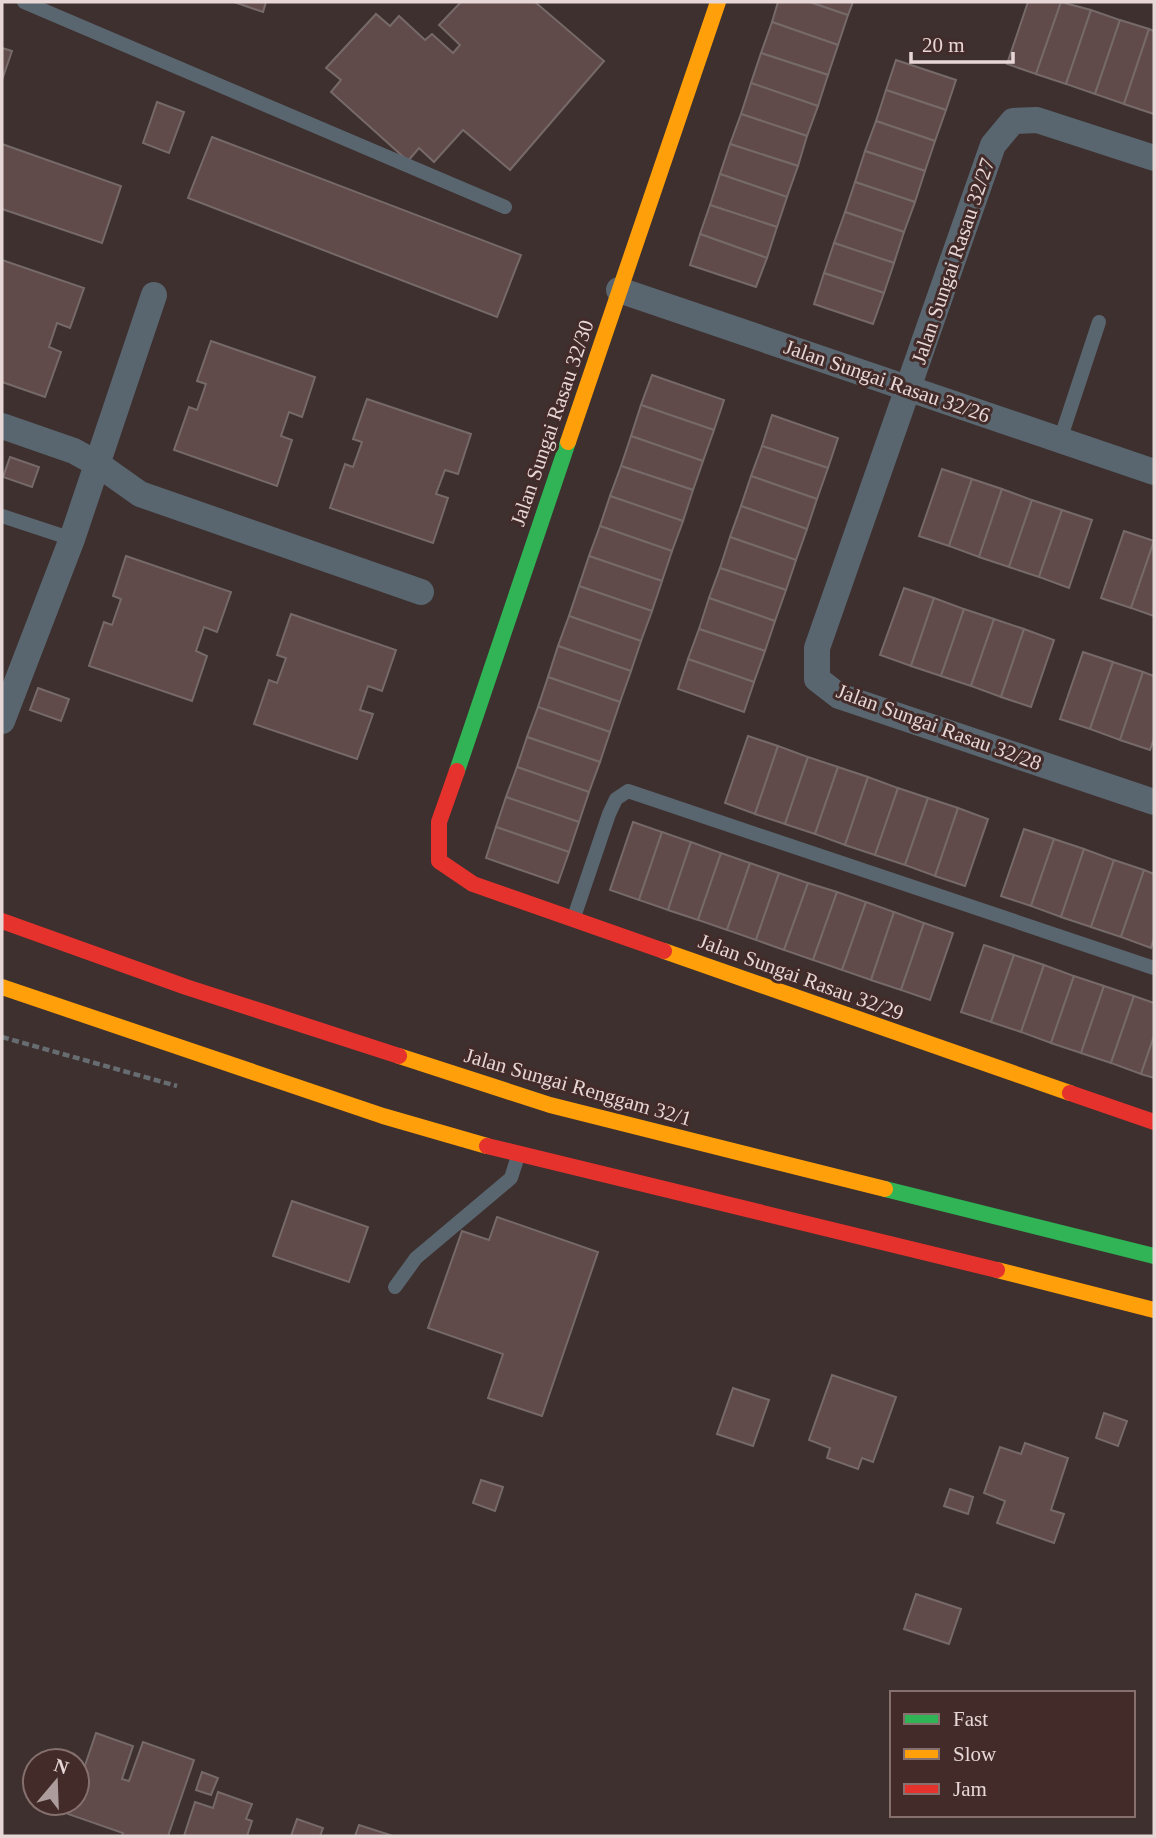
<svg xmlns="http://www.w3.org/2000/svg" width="1156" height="1838" viewBox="0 0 1156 1838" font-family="Georgia,serif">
	<rect width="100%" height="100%" fill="#3d302f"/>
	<g fill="#614a4a" stroke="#766a69" stroke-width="2">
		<polygon points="234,2 266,2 263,12"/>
		<polygon points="461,2 535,2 604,61 510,170 463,130 434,162 419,148 408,161 331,92 341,80 326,68 376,14 390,26 399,16 425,40 432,34 453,53 460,45 439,25"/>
		<polygon points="778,2 810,2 848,15 838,45 772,22"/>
		<polygon points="810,2 853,2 848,15"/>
		<polygon points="1028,2 1061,2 1036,74 1007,64"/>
		<polygon points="1061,2 1091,10 1066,84 1036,74"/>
		<polygon points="1091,10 1120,20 1095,94 1066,84"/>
		<polygon points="1120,20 1149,29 1124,104 1095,94"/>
		<polygon points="772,22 838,45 828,75 761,53"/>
		<polygon points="1149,29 1154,31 1154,114 1124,104"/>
		<polygon points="2,48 12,51 2,80"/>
		<polygon points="761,53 828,75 818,106 751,83"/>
		<polygon points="896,60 956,80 946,110 886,90"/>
		<polygon points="751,83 818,106 807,136 741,114"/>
		<polygon points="886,90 946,110 935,141 876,121"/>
		<polygon points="157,102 184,112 169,153 143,143"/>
		<polygon points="741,114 807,136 798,166 730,144"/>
		<polygon points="876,121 935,141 925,171 865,151"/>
		<polygon points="212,137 521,255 497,317 188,198"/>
		<polygon points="2,144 121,186 102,243 2,209"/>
		<polygon points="730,144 798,166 787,197 720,174"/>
		<polygon points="865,151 925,171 915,202 855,182"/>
		<polygon points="720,174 787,197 777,227 710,205"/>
		<polygon points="855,182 915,202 904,232 845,212"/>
		<polygon points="710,205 777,227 767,258 700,234"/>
		<polygon points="845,212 904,232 894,263 834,243"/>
		<polygon points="700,234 767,258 756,287 690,265"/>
		<polygon points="834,243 894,263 884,293 824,273"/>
		<polygon points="2,260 84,288 70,328 57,323 49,347 61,352 45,397 2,382"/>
		<polygon points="824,273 884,293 873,324 814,304"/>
		<polygon points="211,341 315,377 302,417 289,412 281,436 292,440 277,486 174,450 189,407 197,410 206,384 197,381"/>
		<polygon points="652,375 724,400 714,430 641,405"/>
		<polygon points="367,399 471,434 458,474 445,470 436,494 448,498 433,543 330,508 345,464 353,467 362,442 353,439"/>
		<polygon points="641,405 714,430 703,461 631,436"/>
		<polygon points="772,415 838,438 828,468 762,446"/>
		<polygon points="631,436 703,461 693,490 621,466"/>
		<polygon points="762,446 828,468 817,499 751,476"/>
		<polygon points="10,457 39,467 32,487 3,477"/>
		<polygon points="621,466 693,490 683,521 610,496"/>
		<polygon points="942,469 972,479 949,546 919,536"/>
		<polygon points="751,476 817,499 807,529 741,506"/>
		<polygon points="972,479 1002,489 979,557 949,546"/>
		<polygon points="1002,489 1032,500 1009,567 979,557"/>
		<polygon points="610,496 683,521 672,551 600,526"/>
		<polygon points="1032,500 1062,510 1039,577 1009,567"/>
		<polygon points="741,506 807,529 796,560 730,537"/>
		<polygon points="1062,510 1092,520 1069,588 1039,577"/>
		<polygon points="600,526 672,551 662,581 589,556"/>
		<polygon points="1124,531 1154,541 1131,608 1101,598"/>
		<polygon points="730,537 796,560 786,590 720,568"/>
		<polygon points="1154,541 1154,616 1131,608"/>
		<polygon points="126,556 231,592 217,632 204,627 196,651 207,656 192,701 89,666 104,622 112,625 121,599 113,596"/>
		<polygon points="589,556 662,581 652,611 579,586"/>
		<polygon points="720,568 786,590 775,621 709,598"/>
		<polygon points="579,586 652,611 641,641 569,616"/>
		<polygon points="904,588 934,598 911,666 880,655"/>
		<polygon points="709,598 775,621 765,651 699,629"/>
		<polygon points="934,598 964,609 941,676 911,666"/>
		<polygon points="964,609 994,619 971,686 941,676"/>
		<polygon points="291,614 396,650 382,691 368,686 360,710 373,714 357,759 254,724 269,680 277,683 286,658 277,655"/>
		<polygon points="569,616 641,641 631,671 558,646"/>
		<polygon points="994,619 1024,629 1001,697 971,686"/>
		<polygon points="699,629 765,651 754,682 688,659"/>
		<polygon points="1024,629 1054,640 1031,707 1001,697"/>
		<polygon points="558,646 631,671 620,702 548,677"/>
		<polygon points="1083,652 1113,662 1090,729 1060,719"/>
		<polygon points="688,659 754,682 744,712 678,689"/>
		<polygon points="1113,662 1143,672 1120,740 1090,729"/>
		<polygon points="1143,672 1154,676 1154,738 1150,750 1120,740"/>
		<polygon points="548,677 620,702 610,732 538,707"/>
		<polygon points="38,688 69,699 61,721 30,710"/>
		<polygon points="538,707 610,732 600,762 527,737"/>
		<polygon points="748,736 778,746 755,814 725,803"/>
		<polygon points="527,737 600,762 589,792 517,767"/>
		<polygon points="778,746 808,757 785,824 755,814"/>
		<polygon points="808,757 838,767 815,834 785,824"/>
		<polygon points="517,767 589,792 579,822 506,797"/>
		<polygon points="838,767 868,777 845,845 815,834"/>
		<polygon points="868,777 898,788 875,855 845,845"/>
		<polygon points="898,788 928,798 905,865 875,855"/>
		<polygon points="506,797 579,822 569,852 496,827"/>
		<polygon points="928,798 958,808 935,876 905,865"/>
		<polygon points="958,808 988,819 965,886 935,876"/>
		<polygon points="633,822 662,832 639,900 610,890"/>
		<polygon points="496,827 569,852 558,883 486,858"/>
		<polygon points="1024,829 1054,839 1031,906 1001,896"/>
		<polygon points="662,832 691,842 668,910 639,900"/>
		<polygon points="1054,839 1084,849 1061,917 1031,906"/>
		<polygon points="691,842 721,853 698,920 668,910"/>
		<polygon points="1084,849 1114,860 1091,927 1061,917"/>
		<polygon points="721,853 750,863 727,930 698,920"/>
		<polygon points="1114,860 1144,870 1121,937 1091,927"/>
		<polygon points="750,863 779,873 756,940 727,930"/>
		<polygon points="1144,870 1154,874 1154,938 1151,948 1121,937"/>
		<polygon points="779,873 808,883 784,950 756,940"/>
		<polygon points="808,883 837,892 813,960 784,950"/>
		<polygon points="837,892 866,902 842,970 813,960"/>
		<polygon points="866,902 894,912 871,980 842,970"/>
		<polygon points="894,912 924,923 901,990 871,980"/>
		<polygon points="924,923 953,933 930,1000 901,990"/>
		<polygon points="984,945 1014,955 991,1022 961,1012"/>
		<polygon points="1014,955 1044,965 1021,1032 991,1022"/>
		<polygon points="1044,965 1074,976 1051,1043 1021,1032"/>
		<polygon points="1074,976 1104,986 1081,1053 1051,1043"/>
		<polygon points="1104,986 1134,996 1111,1063 1081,1053"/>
		<polygon points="1134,996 1154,1003 1154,1036 1141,1074 1111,1063"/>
		<polygon points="1154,1036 1154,1078 1141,1074"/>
		<polygon points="292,1201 368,1227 349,1282 273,1256"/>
		<polygon points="497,1217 598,1252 542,1416 488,1398 503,1354 428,1328 462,1231 489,1240"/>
		<polygon points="832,1375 896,1397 873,1462 862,1458 858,1469 827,1458 830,1448 809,1440"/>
		<polygon points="733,1388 769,1400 753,1446 717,1434"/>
		<polygon points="1104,1413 1127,1421 1118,1446 1096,1438"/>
		<polygon points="1025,1443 1068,1458 1051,1510 1064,1514 1054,1543 997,1523 1005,1501 984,1493 1000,1447 1021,1454"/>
		<polygon points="481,1480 503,1487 495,1511 473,1503"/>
		<polygon points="950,1489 973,1497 968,1514 944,1506"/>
		<polygon points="916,1594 961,1609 949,1644 904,1629"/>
		<polygon points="96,1733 133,1746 122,1779 129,1781 143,1742 194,1760 168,1836 122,1836 123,1833 68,1814 72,1803 77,1803 77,1789"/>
		<polygon points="202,1772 218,1778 211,1795 196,1790"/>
		<polygon points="218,1792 252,1804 246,1819 252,1821 247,1836 184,1836 195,1802 213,1808"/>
		<polygon points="297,1819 323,1828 320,1836 291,1836"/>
		<polygon points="359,1825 393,1836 355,1836"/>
	</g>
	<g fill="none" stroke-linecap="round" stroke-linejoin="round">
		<polyline stroke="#676c71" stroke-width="4.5" stroke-dasharray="7 3.5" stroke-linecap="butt" points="2,1037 177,1086"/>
		<g stroke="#5a666f" stroke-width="14">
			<polyline points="24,2 505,207"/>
			<polyline points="1060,440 1099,322"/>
			<polyline points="2,516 72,539"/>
			<polyline points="574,917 609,814 616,799 628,791 1154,968"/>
			<polyline points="395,1287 416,1258 511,1178 518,1156"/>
		</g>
		<g stroke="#5a666f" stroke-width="26">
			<polyline points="1154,158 1037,120 1013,121 993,145 817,648 817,679 839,696 1154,802"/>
			<polyline points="619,290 1154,472"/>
			<polyline points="2,426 74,451 99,465 140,494 421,592"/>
			<polyline points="2,721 72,539 154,295"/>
		</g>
		<g stroke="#30b455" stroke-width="16">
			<polyline points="457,771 568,442"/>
			<polyline points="885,1189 1154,1256"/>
		</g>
		<g stroke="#ff9f0a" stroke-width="16">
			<polyline points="568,442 718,2"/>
			<polyline points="664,951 1070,1093"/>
			<polyline points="2,987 383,1116 487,1146"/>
			<polyline points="399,1056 550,1105 885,1189"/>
			<polyline points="997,1270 1154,1310"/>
		</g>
		<g stroke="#e5322d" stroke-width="16">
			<polyline points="457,771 439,822 439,861 473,884 664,951"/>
			<polyline points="2,921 186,987 399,1056"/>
			<polyline points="1070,1093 1154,1122"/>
			<polyline points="487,1146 997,1270"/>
		</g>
	</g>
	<g text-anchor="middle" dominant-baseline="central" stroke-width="6" stroke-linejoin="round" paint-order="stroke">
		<g font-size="21" fill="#e7d7d6" stroke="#432b29">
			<text transform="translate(953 261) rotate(-71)">Jalan Sungai Rasau 32/27</text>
			<text transform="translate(887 381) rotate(19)">Jalan Sungai Rasau 32/26</text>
			<text transform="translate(552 423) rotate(-71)">Jalan Sungai Rasau 32/30</text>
			<text transform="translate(939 727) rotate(20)">Jalan Sungai Rasau 32/28</text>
			<text transform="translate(801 977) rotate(20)">Jalan Sungai Rasau 32/29</text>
			<text transform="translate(578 1087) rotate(16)">Jalan Sungai Renggam 32/1</text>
		</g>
	</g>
	<rect width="1156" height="1838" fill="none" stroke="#e7d7d6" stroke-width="7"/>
	<rect x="890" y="1691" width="245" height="126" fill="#432b29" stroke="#85706e" stroke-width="2"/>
	<rect x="904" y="1714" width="35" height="10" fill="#30b455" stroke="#85706e" stroke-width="2"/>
	<text x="953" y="1726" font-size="21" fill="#e7d7d6">Fast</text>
	<rect x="904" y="1749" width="35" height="10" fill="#ff9f0a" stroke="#85706e" stroke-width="2"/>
	<text x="953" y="1761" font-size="21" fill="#e7d7d6">Slow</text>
	<rect x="904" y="1784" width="35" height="10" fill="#e5322d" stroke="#85706e" stroke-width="2"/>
	<text x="953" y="1796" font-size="21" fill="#e7d7d6">Jam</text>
	<g transform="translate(56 1782) rotate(19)"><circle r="33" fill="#432b29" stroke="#85706e" stroke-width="2"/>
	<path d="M0-5L12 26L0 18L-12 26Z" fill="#ac9d9c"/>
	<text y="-10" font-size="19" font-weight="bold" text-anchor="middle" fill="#e7d7d6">N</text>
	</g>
	<path d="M911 52v10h102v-10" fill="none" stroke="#e7d7d6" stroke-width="3.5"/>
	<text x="922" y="52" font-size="21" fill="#e7d7d6" stroke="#432b29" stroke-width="5" paint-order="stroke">20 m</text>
</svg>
